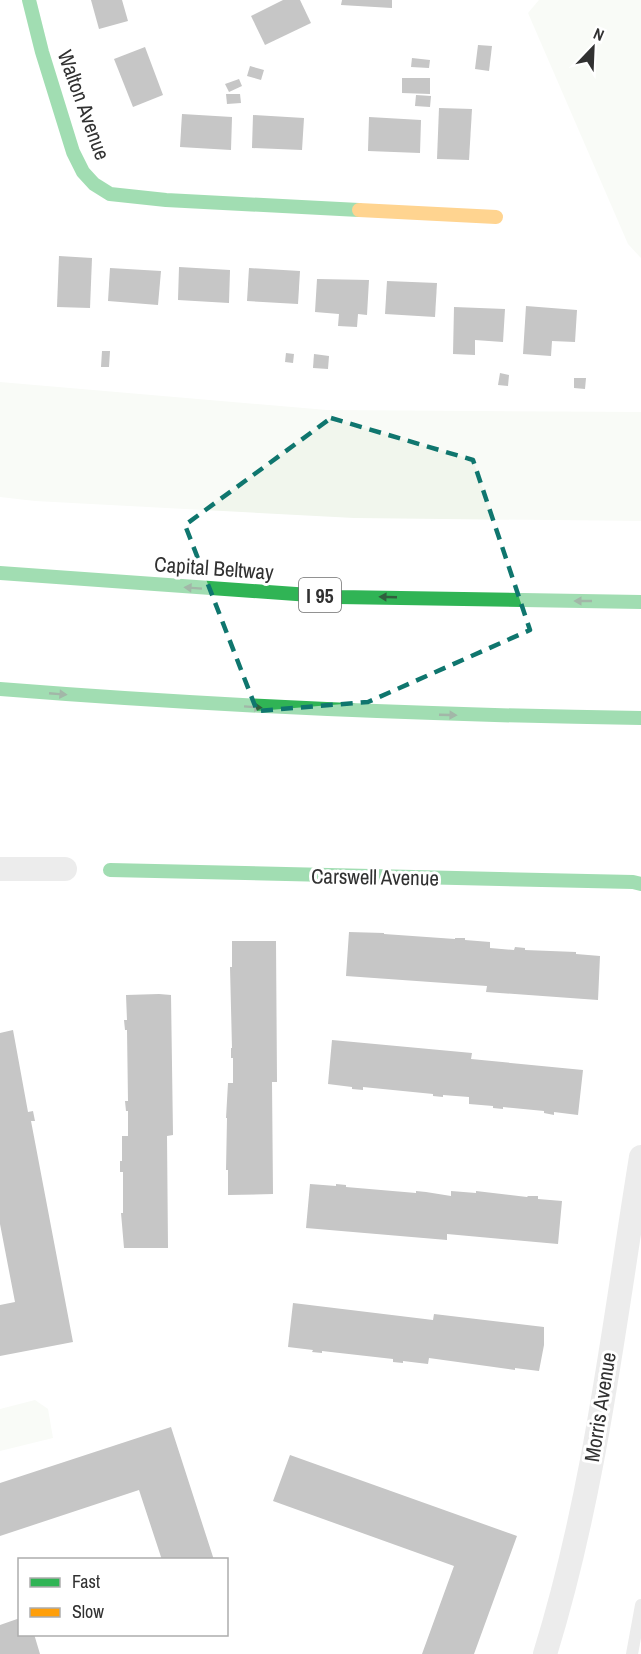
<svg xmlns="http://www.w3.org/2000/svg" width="641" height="1654" viewBox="0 0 641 1654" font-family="'Archivo Narrow',sans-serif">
	<rect width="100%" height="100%" fill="#fff"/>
	<g fill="#f1f6ed">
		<polygon points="539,0 641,0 641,258 628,244 528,13"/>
		<polygon points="0,382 327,410 641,412 641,521 354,518 35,501 0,497"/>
		<polygon points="35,1400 48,1409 53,1438 0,1451 0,1409"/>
	</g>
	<g fill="#808080">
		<polygon points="91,0 122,0 128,21 99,29"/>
		<polygon points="283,0 300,0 311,23 265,45 251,16"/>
		<polygon points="342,0 392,0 392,8 341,5"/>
		<polygon points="478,45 492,46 489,71 475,69"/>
		<polygon points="145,47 163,95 133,107 114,59"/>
		<polygon points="412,58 430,60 429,68 411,67"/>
		<polygon points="250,66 264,70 261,80 247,76"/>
		<polygon points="402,78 430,78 430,94 402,93"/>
		<polygon points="239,79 242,86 229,92 225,84"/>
		<polygon points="226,94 240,94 241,103 227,104"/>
		<polygon points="416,95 431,96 430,107 415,106"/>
		<polygon points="439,108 472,109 469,160 437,159"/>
		<polygon points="182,114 232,117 231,150 180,147"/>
		<polygon points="253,115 304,118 302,150 252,148"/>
		<polygon points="369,117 421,120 420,153 368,151"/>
		<polygon points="59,256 92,258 90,308 57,307"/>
		<polygon points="179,267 230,270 229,303 178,300"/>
		<polygon points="110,268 161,271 158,305 108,301"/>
		<polygon points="249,268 300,271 298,304 247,301"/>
		<polygon points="317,279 369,280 367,315 358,314 357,327 338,326 339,314 315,312"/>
		<polygon points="387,281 437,283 435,317 385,314"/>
		<polygon points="526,306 577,310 575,342 552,341 551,356 523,354"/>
		<polygon points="454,307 505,309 503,342 475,340 475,355 453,354"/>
		<polygon points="102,351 110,351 109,367 101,367"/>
		<polygon points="286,353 294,354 293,363 285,362"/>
		<polygon points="314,354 329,356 328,369 313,368"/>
		<polygon points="500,373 509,375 508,386 498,385"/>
		<polygon points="574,378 586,378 585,389 574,388"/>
		<polygon points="349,932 384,933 384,934 455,939 455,938 465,938 465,940 490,942 490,948 514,950 515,947 525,948 525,950 576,952 576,954 600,956 598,1000 486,992 487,986 346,976"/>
		<polygon points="232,941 276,941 277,1082 272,1082 273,1194 228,1195 228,1170 226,1170 227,1118 226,1118 228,1083 233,1083 233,1058 231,1058 231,1048 232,1048 230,967 232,967"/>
		<polygon points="159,994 171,995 173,1135 167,1136 168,1248 124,1248 121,1213 123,1213 123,1172 120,1172 120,1161 122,1161 122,1136 128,1136 128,1111 126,1111 125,1101 128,1101 127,1030 125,1030 124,1020 127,1020 126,995"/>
		<polygon points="13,1030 28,1112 33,1111 35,1121 31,1121 73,1342 0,1356 0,1305 15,1302 0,1224 0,1033"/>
		<polygon points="332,1040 472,1053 471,1059 583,1070 578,1115 554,1112 554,1115 544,1113 544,1111 503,1107 503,1109 493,1108 493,1106 469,1104 469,1097 443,1095 443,1097 433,1096 433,1094 363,1087 363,1090 352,1089 352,1087 328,1084"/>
		<polygon points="310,1184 336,1186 336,1184 346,1185 346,1187 416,1193 416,1191 426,1192 451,1196 451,1191 476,1193 476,1191 527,1197 528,1196 538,1196 538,1199 562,1201 558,1244 447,1234 447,1240 306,1228"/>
		<polygon points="293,1303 433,1320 434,1314 544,1327 544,1345 539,1371 515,1368 515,1370 429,1358 428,1364 403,1361 403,1363 393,1362 393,1359 322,1351 322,1353 312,1352 313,1350 288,1347"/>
		<polygon points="171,1427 214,1560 162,1560 139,1490 0,1536 0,1483"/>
		<polygon points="290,1455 517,1536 474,1654 422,1654 454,1566 273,1501"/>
		<polygon points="20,1618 20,1634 34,1634 40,1654 0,1654 0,1625"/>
	</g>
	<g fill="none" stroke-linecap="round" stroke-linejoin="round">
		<polyline stroke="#d5d5d5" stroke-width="12" points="632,1654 641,1605"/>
		<g stroke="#d5d5d5" stroke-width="24">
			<polyline points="0,869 65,869"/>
			<path d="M 545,1654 C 595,1493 614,1323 641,1157"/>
		</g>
		<g stroke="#30b455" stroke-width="14">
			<polyline points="29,0 42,52 73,152 83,172 94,184 110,194 166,200 359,210"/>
			<polyline points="0,573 338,597 641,602"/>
			<path d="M 0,689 C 213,706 427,715 641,718"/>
			<polyline points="110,870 633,882 641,884"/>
		</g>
		<polyline stroke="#ff9f0a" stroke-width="14" points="359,210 496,217"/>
	</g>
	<defs><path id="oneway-solid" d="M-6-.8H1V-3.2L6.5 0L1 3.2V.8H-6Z" transform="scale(1.5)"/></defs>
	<g fill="#315f3e">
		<use href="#oneway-solid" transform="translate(193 588) rotate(-176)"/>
		<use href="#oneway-solid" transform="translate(388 597) rotate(-178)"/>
		<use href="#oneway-solid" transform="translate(583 601) rotate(-180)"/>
		<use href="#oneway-solid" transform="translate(58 694) rotate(5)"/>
		<use href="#oneway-solid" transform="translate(253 707) rotate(4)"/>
		<use href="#oneway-solid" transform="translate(448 715) rotate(2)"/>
	</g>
	<path d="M0 0H641V1654H0ZM 331,418 L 473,460 L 530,630 L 368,702 L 257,711 L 185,525 Z" fill="#fff" fill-opacity=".55" fill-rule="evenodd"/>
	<path fill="none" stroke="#0f766e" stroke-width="4.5" stroke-dasharray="12 8" stroke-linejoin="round" d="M 331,418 L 473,460 L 530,630 L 368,702 L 257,711 L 185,525 Z"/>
	<g text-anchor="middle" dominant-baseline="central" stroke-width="6" stroke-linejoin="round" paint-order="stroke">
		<rect fill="#fff" stroke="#6f6f6f" stroke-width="1.5" x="299" y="578" width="42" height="34" rx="4.5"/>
		<g font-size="20" font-weight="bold" fill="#313131">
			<text x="320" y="595">I 95</text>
		</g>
		<g font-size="21" fill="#313131" stroke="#fff">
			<text transform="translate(84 105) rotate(70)">Walton Avenue</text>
			<text transform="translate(214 568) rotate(4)">Capital Beltway</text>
			<text transform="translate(375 877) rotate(1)">Carswell Avenue</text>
			<text transform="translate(600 1407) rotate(-81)">Morris Avenue</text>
		</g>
	</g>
	<rect x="18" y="1558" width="210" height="78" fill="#ffffff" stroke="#adadad" stroke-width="1.5"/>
	<rect x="30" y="1578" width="30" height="9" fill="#30b455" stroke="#adadad" stroke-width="1.5"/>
	<text x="72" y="1588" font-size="18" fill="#313131">Fast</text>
	<rect x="30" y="1608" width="30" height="9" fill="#ff9f0a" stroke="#adadad" stroke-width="1.5"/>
	<text x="72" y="1618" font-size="18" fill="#313131">Slow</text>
	<g transform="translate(593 48) rotate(23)" stroke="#ffffff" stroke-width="4.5" paint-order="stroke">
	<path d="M0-4.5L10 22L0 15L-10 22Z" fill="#313131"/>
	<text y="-9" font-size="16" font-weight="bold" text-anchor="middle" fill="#313131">N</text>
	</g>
</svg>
